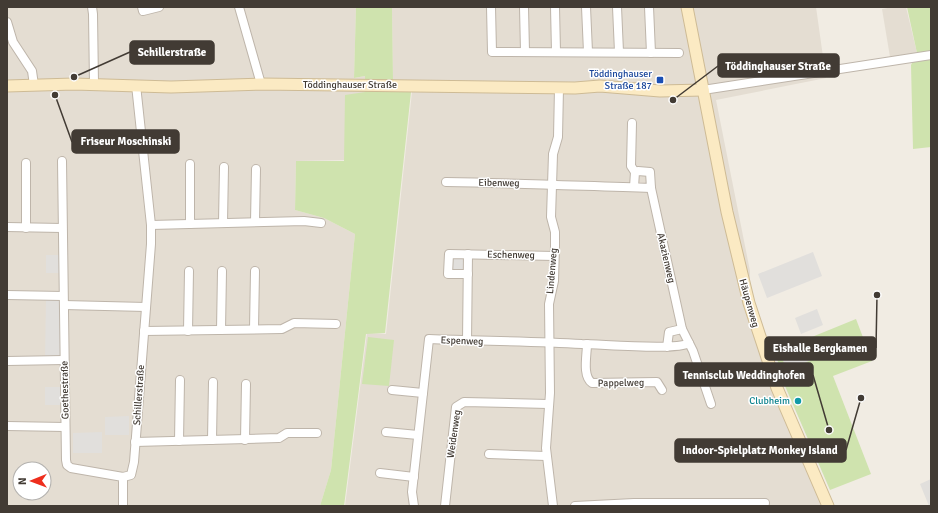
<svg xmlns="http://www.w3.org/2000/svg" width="938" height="513" viewBox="0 0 938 513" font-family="Signika,sans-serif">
	<rect width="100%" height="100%" fill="#f1ece3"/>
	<g fill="#e4ddd2" fill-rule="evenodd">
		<path d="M 7,7 L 356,7 L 354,78 L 365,76 L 365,93 L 345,160 L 296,161 L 295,210 L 324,218 L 355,234 L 331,470 L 320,506 L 7,506 ZM 20,469 L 44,469 L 44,493 L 20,493 Z"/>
		<polygon points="392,7 816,7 826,78 716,100 750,271 750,301 757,329 831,506 345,506 367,333 386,334 412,92 393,82"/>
		<polygon points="893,7 906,7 917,53 890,57 882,9"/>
	</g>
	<g fill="#cfe3ae">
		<polygon points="356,7 392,7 393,80 411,92 385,333 366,334 344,506 320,506 331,470 355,234 324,218 295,210 296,161 344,161 345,95 365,92 365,76 354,78"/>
		<polygon points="907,7 931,7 931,147 913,149 911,65 917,53"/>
		<polygon points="856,319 872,361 833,376 871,474 830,490 785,386 775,352"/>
		<polygon points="368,337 394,340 389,386 362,384"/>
	</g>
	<g fill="#e1dfdc">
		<polygon points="813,252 822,276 767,298 758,274"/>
		<rect x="46" y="255" width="13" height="18"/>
		<circle cx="458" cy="264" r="7"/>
		<polygon points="46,298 60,298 60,359 45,359"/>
		<polygon points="817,309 823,325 801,334 795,318"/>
		<polygon points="807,343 814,359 787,370 780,354"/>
		<rect x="45" y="387" width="16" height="18"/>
		<polygon points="129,416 129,435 105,435 105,417"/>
		<polygon points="102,432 102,453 73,453 73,433"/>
		<polygon points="931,479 931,506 929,506 920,484"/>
	</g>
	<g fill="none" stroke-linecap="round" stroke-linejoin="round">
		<g stroke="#beb5aa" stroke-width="10">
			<g id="street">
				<polyline points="92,7 93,14 94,84"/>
				<polyline points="142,7 143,11 159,7"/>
				<polyline points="239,7 261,84"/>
				<polyline points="491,7 492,52 679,53"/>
				<polyline points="524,7 525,52"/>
				<polyline points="555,7 556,52"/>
				<polyline points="586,7 588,52"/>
				<polyline points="617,7 619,52"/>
				<polyline points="649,7 651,53"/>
				<polyline points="7,22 13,42 32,71 34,85"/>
				<polyline points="703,90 931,55"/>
				<polyline points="632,123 631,166 635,172"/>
				<polyline points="62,161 66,460 67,465 71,468 123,477 123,506"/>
				<polyline points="26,163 26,228"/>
				<path d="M 446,182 C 514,183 583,186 651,188 L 650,172 L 638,171 L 635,172 L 634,187"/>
				<polyline points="651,188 682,329"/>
				<polyline points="255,222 256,169"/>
				<polyline points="223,223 224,167"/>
				<polyline points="190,224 190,164"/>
				<polyline points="151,225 304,221 321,223"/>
				<polyline points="7,227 62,228"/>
				<polyline points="468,274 448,274 449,254 554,256"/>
				<polyline points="7,295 63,296"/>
				<polyline points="64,305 146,307"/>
				<polyline points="254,329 255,271"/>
				<polyline points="221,330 222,271"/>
				<polyline points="144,331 282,329 294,323 336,324"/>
				<polyline points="188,331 189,271"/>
				<polyline points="467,341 468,254"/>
				<polyline points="689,343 693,351 711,404"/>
				<path d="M 587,344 C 587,355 582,376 592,383 L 657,382 L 662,390"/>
				<polyline points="7,361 64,360"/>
				<polyline points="392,390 423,393"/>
				<polyline points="7,426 65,427"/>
				<polyline points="386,432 418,435"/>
				<polyline points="212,440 213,382"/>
				<polyline points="245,440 246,384"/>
				<polyline points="179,441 180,380"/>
				<polyline points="135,442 279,438 287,433 317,433"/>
				<polyline points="489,454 546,456"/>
				<polyline points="380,473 414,477"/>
				<polyline points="123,477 131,475 134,462 151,244 151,225 136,85"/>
				<path d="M 414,506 L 412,492 L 429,339 C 480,341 531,341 582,344 C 601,344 677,351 689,343 L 682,329 L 669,332 L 667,347"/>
				<polyline points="445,506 456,407 464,402 548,404"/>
				<polyline points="553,506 546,448 550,393 549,304 554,281 555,246 555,232 551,217 553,154 558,137 559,88"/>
				<polyline points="575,506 634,503 765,503"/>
			</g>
		</g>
		<g stroke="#cebb95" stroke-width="13">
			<g id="secondary">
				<polyline points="687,7 727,212 749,303 777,388 828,506"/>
				<polyline points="7,86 74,84 171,87 261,84 575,88 600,86 660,91 703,90"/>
			</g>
		</g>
		<use href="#street" stroke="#fff" stroke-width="8"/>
		<use href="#secondary" stroke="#fbeac3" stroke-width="11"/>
	</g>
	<rect fill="#1a4fb4" stroke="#fff" stroke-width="1.5" x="656" y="76" width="8" height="8" rx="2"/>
	<circle fill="#0f9aa8" stroke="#fff" stroke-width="1.5" cx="798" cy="401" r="4"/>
	<g text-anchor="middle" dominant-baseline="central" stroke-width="3" stroke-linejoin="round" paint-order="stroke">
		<g font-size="10" fill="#164399" stroke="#fff" text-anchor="end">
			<text x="652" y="74">Töddinghauser<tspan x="652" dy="12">Straße 187</tspan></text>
		</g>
		<g font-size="10" fill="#423b34" stroke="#fff">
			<text x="350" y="85">Töddinghauser Straße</text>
			<text transform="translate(499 183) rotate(1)">Eibenweg</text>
			<text transform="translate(511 255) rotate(1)">Eschenweg</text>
			<text transform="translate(666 258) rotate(77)">Akazienweg</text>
			<text transform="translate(552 271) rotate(-85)">Lindenweg</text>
			<text transform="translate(749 303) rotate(74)">Häupenweg</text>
			<text transform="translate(462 341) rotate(2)">Espenweg</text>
			<text transform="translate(621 383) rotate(-1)">Pappelweg</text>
			<text transform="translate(65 390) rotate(-91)">Goethestraße</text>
			<text transform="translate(139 395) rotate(-86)">Schillerstraße</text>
			<text transform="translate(454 434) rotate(-82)">Weidenweg</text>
		</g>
		<g font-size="10" fill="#0d838f" stroke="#fff" text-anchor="end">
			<text x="790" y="401">Clubheim</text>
		</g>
	</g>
	<path fill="none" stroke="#423b34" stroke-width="1.5" d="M74 77L130 52M673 100L718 66M55 95L72 142M877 295L876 348M829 430L813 375M861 398L846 450"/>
	<g fill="#423b34" stroke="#fff" stroke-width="1.5">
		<circle cx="74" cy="77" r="4"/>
		<circle cx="673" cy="100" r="4"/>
		<circle cx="55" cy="95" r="4"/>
		<circle cx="877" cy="295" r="4"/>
		<circle cx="829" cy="430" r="4"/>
		<circle cx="861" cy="398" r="4"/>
	</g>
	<g fill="#423b34" stroke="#423b34" stroke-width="1.5">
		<rect x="130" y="41" width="84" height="23" rx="4"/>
		<rect x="718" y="54" width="121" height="23" rx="4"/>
		<rect x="72" y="130" width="107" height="23" rx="4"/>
		<rect x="765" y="337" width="111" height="23" rx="4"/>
		<rect x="675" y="363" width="138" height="23" rx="4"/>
		<rect x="675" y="439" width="171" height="23" rx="4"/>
	</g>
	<g font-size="11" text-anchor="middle" font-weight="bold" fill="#fff">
		<text x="172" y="56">Schillerstraße</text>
		<text x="778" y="70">Töddinghauser Straße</text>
		<text x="126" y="145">Friseur Moschinski</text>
		<text x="820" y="352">Eishalle Bergkamen</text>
		<text x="744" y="379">Tennisclub Weddinghofen</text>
		<text x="760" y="454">Indoor-Spielplatz Monkey Island</text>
	</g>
	<rect width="938" height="513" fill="none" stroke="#423b34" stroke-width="16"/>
	<g transform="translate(32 481) rotate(269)"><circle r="19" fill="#ffffff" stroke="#b3b1ae"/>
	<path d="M0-3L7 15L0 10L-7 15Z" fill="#ee2e1d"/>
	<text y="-6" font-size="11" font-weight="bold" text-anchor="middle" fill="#423b34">N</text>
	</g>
</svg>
